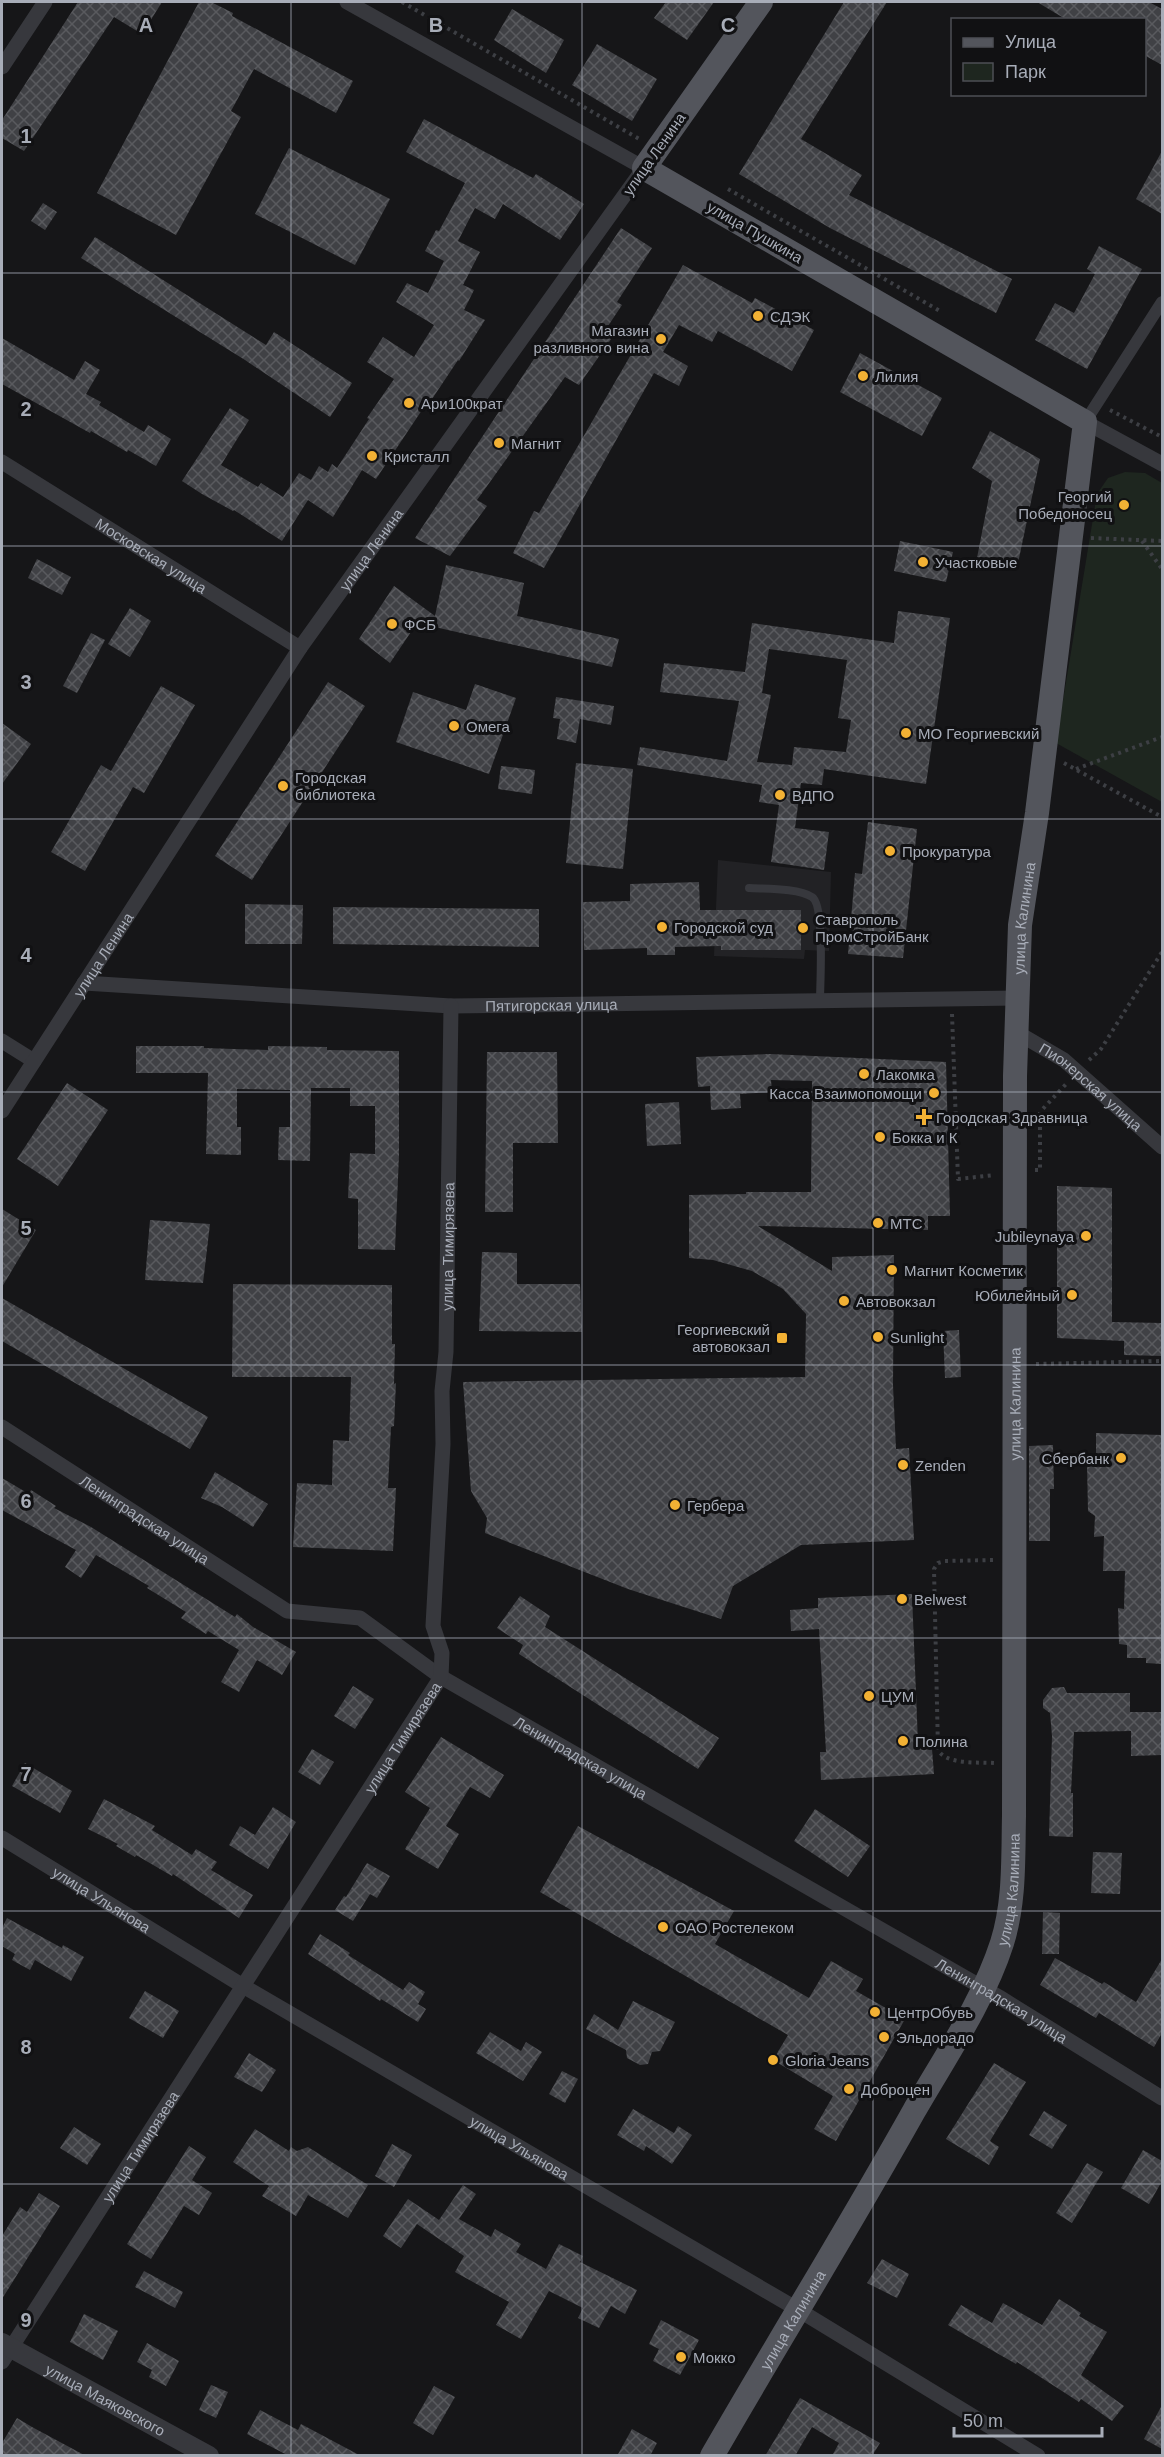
<svg xmlns="http://www.w3.org/2000/svg" width="1164" height="2457" viewBox="0 0 1164 2457" font-family="Arial,sans-serif">
	<defs>
		<pattern id="building-cross-hatch" width="8" height="8" patternUnits="userSpaceOnUse" patternTransform="scale(1.5)"><rect width="8" height="8" fill="#404145"/><path d="M0 0l8 8M0 8l8-8" fill="none" stroke="#595a5e"/></pattern>
	</defs>
	<rect width="100%" height="100%" fill="#161618"/>
	<polygon fill="#222225" points="718,860 831,872 829,951 805,950 804,959 714,956"/>
	<polygon fill="#1e261f" points="1125,472 1145,473 1162,483 1162,802 1056,743 1097,494 1108,478"/>
	<g fill="url(#building-cross-hatch)" fill-rule="evenodd">
		<polygon points="78,2 162,2 142,34 114,17 24,151 2,138 2,120"/>
		<polygon points="199,2 211,2 233,13 232,16 353,81 336,113 254,69 231,111 241,117 176,235 97,193"/>
		<polygon points="666,2 714,2 687,40 654,18"/>
		<polygon points="844,2 887,2 801,139 862,175 849,195 1012,279 996,313 830,228 739,174"/>
		<polygon points="1037,2 1149,2 1162,9 1162,65 1144,55 1144,20 1067,20"/>
		<polygon points="512,9 564,40 546,73 494,40"/>
		<polygon points="597,44 657,79 632,121 572,85"/>
		<polygon points="424,119 533,178 536,174 584,204 560,240 503,204 495,219 475,208 458,241 480,252 463,285 474,290 464,310 485,320 459,361 458,360 432,399 430,398 376,479 362,470 333,517 308,500 282,541 234,510 233,511 202,494 182,481 230,408 249,420 221,465 258,487 261,483 283,497 299,473 311,480 319,466 328,472 332,464 337,468 369,419 367,418 394,379 367,362 383,337 414,357 434,325 396,302 407,283 428,293 444,261 425,251 436,230 439,231 465,183 406,152"/>
		<polygon points="289,148 390,199 355,265 255,214"/>
		<polygon points="1162,151 1162,214 1136,199"/>
		<polygon points="43,203 57,212 45,230 31,221"/>
		<polygon points="621,228 652,248 617,302 622,305 608,326 616,332 579,385 565,377 477,500 487,506 450,556 415,538"/>
		<polygon points="95,237 266,345 274,332 352,383 330,417 245,360 81,258"/>
		<polygon points="1099,246 1142,269 1087,369 1035,340 1055,303 1074,313 1095,274 1087,269"/>
		<polygon points="683,265 752,303 755,298 814,330 792,371 718,331 712,342 679,325 663,352 688,366 679,386 654,373 544,568 513,553 534,511 539,513"/>
		<polygon points="2,338 74,380 85,361 100,370 86,394 101,402 99,405 144,432 148,425 171,439 156,466 128,450 127,452 91,431 90,433 2,384"/>
		<polygon points="860,353 942,398 922,436 840,392"/>
		<polygon points="990,431 1040,459 1018,563 977,558 992,481 972,468"/>
		<polygon points="900,541 953,552 946,582 894,571"/>
		<polygon points="37,559 71,577 62,595 28,578"/>
		<polygon points="446,565 524,583 517,616 619,639 612,667 417,623 390,663 359,639 394,586 435,616"/>
		<polygon points="130,608 151,621 130,657 108,644"/>
		<path d="M 898,611 L 950,618 L 926,784 L 824,769 L 822,785 L 801,783 L 795,828 L 829,832 L 824,870 L 771,862 L 779,805 L 759,802 L 762,785 L 637,765 L 640,747 L 727,761 L 739,701 L 660,692 L 664,663 L 745,672 L 752,623 L 894,643 ZM 769,649 L 847,660 L 838,718 L 851,720 L 846,752 L 794,747 L 792,765 L 757,762 L 771,695 L 762,693 Z"/>
		<polygon points="91,633 105,640 77,693 63,686"/>
		<polygon points="328,682 365,706 252,880 215,856"/>
		<polygon points="475,684 516,698 489,774 396,742 413,692 466,710"/>
		<polygon points="161,686 195,705 144,793 133,787 85,871 51,852 101,765 111,771"/>
		<polygon points="556,697 614,706 611,725 580,719 576,743 557,739 560,719 553,718"/>
		<polygon points="2,723 31,744 2,784"/>
		<polygon points="576,763 633,769 623,869 566,863"/>
		<polygon points="501,766 535,770 532,794 498,789"/>
		<polygon points="868,822 917,829 903,958 848,954 855,873 862,874"/>
		<polygon points="699,882 700,910 801,910 801,950 721,950 721,946 675,947 675,955 647,955 647,948 584,950 583,902 630,901 630,884"/>
		<polygon points="245,904 303,905 302,944 245,944"/>
		<polygon points="333,907 539,909 539,947 333,944"/>
		<polygon points="136,1046 204,1046 204,1048 268,1050 268,1046 327,1047 327,1050 399,1051 399,1155 395,1250 358,1249 358,1199 348,1198 350,1153 375,1154 375,1106 350,1106 350,1088 311,1088 310,1161 278,1160 279,1127 290,1127 290,1090 237,1089 237,1127 241,1127 241,1155 206,1154 208,1073 136,1073"/>
		<polygon points="487,1052 557,1052 558,1143 513,1143 513,1212 485,1212"/>
		<polygon points="770,1054 946,1062 950,1216 928,1216 928,1230 758,1226 832,1271 832,1257 894,1255 893,1385 896,1449 909,1448 914,1540 801,1545 733,1586 721,1619 628,1589 485,1533 487,1518 471,1491 463,1382 805,1377 806,1314 783,1289 752,1271 713,1260 689,1258 689,1195 746,1194 746,1192 811,1192 812,1081 771,1080 772,1092 740,1094 741,1108 711,1110 710,1086 698,1087 696,1057"/>
		<polygon points="67,1083 108,1110 58,1186 17,1159"/>
		<polygon points="679,1102 681,1144 647,1146 645,1104"/>
		<polygon points="1057,1186 1112,1188 1112,1322 1162,1323 1162,1356 1124,1355 1124,1341 1057,1338"/>
		<polygon points="2,1209 36,1230 2,1287"/>
		<polygon points="150,1220 210,1224 203,1283 145,1280"/>
		<polygon points="482,1252 517,1253 517,1284 580,1284 582,1332 479,1331"/>
		<polygon points="233,1284 392,1285 392,1344 395,1344 394,1384 396,1383 394,1426 391,1427 388,1488 396,1488 393,1551 293,1547 297,1483 332,1485 333,1440 349,1441 351,1377 232,1377"/>
		<polygon points="2,1298 208,1417 190,1449 2,1341"/>
		<polygon points="959,1330 961,1377 945,1378 943,1331"/>
		<polygon points="1096,1433 1162,1435 1162,1664 1146,1663 1146,1658 1127,1658 1127,1645 1119,1644 1118,1608 1124,1609 1125,1571 1103,1571 1104,1536 1094,1537 1095,1516 1088,1511 1087,1464 1096,1466"/>
		<polygon points="1053,1445 1054,1489 1050,1489 1050,1541 1029,1541 1029,1446"/>
		<polygon points="215,1472 268,1504 253,1527 222,1507 201,1498"/>
		<polygon points="2,1478 29,1494 31,1490 56,1506 54,1508 91,1527 235,1617 237,1614 253,1627 296,1652 282,1675 257,1660 239,1692 221,1682 239,1650 208,1631 206,1634 181,1618 186,1612 147,1588 149,1586 96,1555 81,1578 65,1567 76,1550 2,1510"/>
		<polygon points="912,1594 918,1743 932,1749 934,1774 821,1780 820,1752 826,1752 819,1629 791,1631 790,1610 818,1608 818,1598"/>
		<polygon points="520,1596 550,1616 545,1627 719,1738 698,1769 519,1654 523,1645 497,1628"/>
		<polygon points="353,1686 374,1699 355,1729 334,1716"/>
		<polygon points="1064,1687 1067,1693 1130,1693 1130,1712 1162,1712 1162,1755 1131,1756 1131,1731 1074,1732 1071,1793 1073,1793 1073,1837 1049,1836 1052,1736 1050,1713 1043,1708 1043,1700 1052,1688"/>
		<polygon points="441,1737 504,1775 490,1798 470,1787 446,1826 459,1834 438,1869 405,1849 430,1808 405,1792"/>
		<polygon points="312,1749 334,1762 320,1785 298,1772"/>
		<polygon points="25,1763 72,1791 60,1813 12,1786"/>
		<polygon points="104,1799 155,1826 152,1830 192,1855 196,1849 217,1862 211,1870 253,1895 239,1918 173,1874 172,1876 136,1855 135,1857 116,1846 118,1844 88,1829"/>
		<polygon points="273,1807 296,1822 268,1869 229,1845 240,1826 255,1835"/>
		<polygon points="815,1809 870,1846 848,1877 794,1841"/>
		<polygon points="578,1826 734,1911 715,1944 809,1998 831,1961 863,1979 856,1991 905,2019 836,2141 814,2129 833,2096 773,2060 788,2035 540,1892"/>
		<polygon points="1093,1852 1122,1853 1120,1894 1091,1893"/>
		<polygon points="367,1863 390,1876 377,1898 370,1894 353,1921 335,1910 344,1896 346,1897"/>
		<polygon points="1043,1912 1060,1913 1059,1954 1042,1954"/>
		<polygon points="7,1918 62,1948 63,1945 84,1957 71,1981 35,1960 30,1970 12,1960 15,1954 2,1946 2,1928"/>
		<polygon points="320,1934 350,1953 348,1955 403,1990 409,1982 425,1992 418,2004 426,2009 418,2022 381,1999 380,2001 308,1954"/>
		<polygon points="1055,1958 1102,1984 1104,1982 1136,2002 1162,1959 1162,2033 1154,2047 1099,2013 1096,2018 1040,1985"/>
		<polygon points="145,1991 179,2011 163,2038 129,2018"/>
		<polygon points="633,2001 675,2022 660,2051 652,2052 648,2064 640,2065 627,2058 626,2050 586,2029 594,2014 618,2030"/>
		<polygon points="490,2032 521,2051 526,2042 542,2052 523,2081 476,2053"/>
		<polygon points="249,2053 276,2070 262,2092 234,2077"/>
		<polygon points="994,2063 1026,2082 990,2141 999,2147 989,2165 946,2139"/>
		<polygon points="562,2071 578,2079 565,2103 549,2094"/>
		<polygon points="633,2109 674,2133 678,2126 692,2135 672,2164 646,2146 644,2151 617,2135"/>
		<polygon points="1044,2111 1067,2125 1052,2149 1029,2135"/>
		<polygon points="74,2127 101,2144 87,2165 60,2148"/>
		<polygon points="255,2129 289,2151 291,2147 297,2151 308,2147 368,2185 348,2218 308,2195 296,2216 262,2196 269,2186 233,2162"/>
		<polygon points="392,2144 412,2155 394,2187 375,2176"/>
		<polygon points="189,2146 206,2157 192,2180 212,2193 199,2215 184,2206 151,2259 127,2244"/>
		<polygon points="1143,2150 1162,2161 1162,2181 1149,2204 1121,2188"/>
		<polygon points="1087,2163 1103,2172 1072,2223 1056,2213"/>
		<polygon points="463,2185 476,2194 459,2219 491,2237 495,2229 521,2244 516,2252 546,2269 559,2244 583,2256 580,2262 637,2290 625,2314 611,2306 599,2328 578,2318 583,2308 549,2291 521,2339 496,2325 509,2302 455,2272 464,2256 417,2224 401,2248 383,2236 408,2199 439,2220"/>
		<polygon points="39,2193 60,2206 2,2299 2,2236 20,2207 27,2212"/>
		<polygon points="882,2259 909,2274 897,2298 867,2283"/>
		<polygon points="144,2271 183,2292 175,2308 135,2287"/>
		<polygon points="1059,2299 1081,2313 1079,2316 1107,2332 1081,2375 1124,2406 1112,2421 1081,2399 1079,2402 1017,2362 1016,2364 948,2325 961,2305 992,2323 1003,2303 1042,2325"/>
		<polygon points="84,2314 118,2331 103,2360 70,2342"/>
		<polygon points="661,2320 699,2340 680,2375 653,2361 659,2349 649,2344"/>
		<polygon points="147,2343 179,2361 166,2386 149,2377 152,2370 137,2362"/>
		<polygon points="211,2385 228,2392 216,2418 199,2410"/>
		<polygon points="434,2386 455,2397 433,2435 413,2423"/>
		<polygon points="800,2398 880,2443 872,2456 832,2456 839,2443 812,2427 795,2456 765,2456"/>
		<polygon points="1162,2405 1162,2449 1144,2439"/>
		<polygon points="260,2410 298,2430 301,2424 361,2456 289,2456 247,2434"/>
		<polygon points="17,2418 32,2427 86,2456 2,2456 2,2443"/>
		<polygon points="632,2429 657,2443 650,2456 617,2456"/>
	</g>
	<g fill="none" stroke-linecap="round" stroke-linejoin="round">
		<g stroke="#3d3f44" stroke-width="4" stroke-dasharray="3 4.5" stroke-linecap="butt">
			<polyline points="402,2 641,140"/>
			<polyline points="728,189 940,311"/>
			<polyline points="1110,410 1162,437"/>
			<polyline points="1091,538 1162,541"/>
			<polyline points="1142,541 1162,569"/>
			<polyline points="1064,763 1162,817"/>
			<polyline points="1076,769 1162,737"/>
			<polyline points="952,1014 958,1179 995,1175"/>
			<polyline points="1089,1060 1101,1049 1162,952"/>
			<polyline points="1035,1170 1040,1170 1040,1112 1067,1083"/>
			<polyline points="1036,1364 1162,1361"/>
			<path d="M 993,1560 L 945,1561 L 938,1563 L 934,1569 L 938,1750 C 947,1765 977,1762 994,1763"/>
		</g>
		<path stroke="#37383d" stroke-width="8" d="M 749,888 C 765,889 799,888 812,897 C 825,905 820,983 820,1001"/>
		<polyline stroke="#37383d" stroke-width="12" points="1085,422 1162,302"/>
		<g stroke="#37383d" stroke-width="15">
			<polyline points="2,67 45,2"/>
			<polyline points="1085,422 1162,464"/>
			<path id="s1" d="M 2,462 L 300,648"/>
			<path id="s2" d="M 84,983 L 451,1006 L 1018,998"/>
			<path id="s3" d="M 1016,1032 L 1064,1060 L 1162,1147"/>
			<polyline points="2,1041 34,1061"/>
			<path id="s4" d="M 2,1111 L 300,648 L 644,168 L 347,2"/>
			<path id="s5" d="M 2,1427 L 287,1611 L 360,1618 L 441,1677 L 999,1997 L 1162,2098"/>
			<path id="s6" d="M 2,1838 L 243,1986 L 797,2309 L 1038,2456"/>
			<path id="s7" d="M 2,2362 L 441,1677 L 442,1653 L 433,1626 L 443,1444 L 442,1391 L 446,1352 L 451,1006"/>
		</g>
		<path stroke="#37383d" stroke-width="20" id="s8" d="M 2,2343 L 209,2456"/>
		<path stroke="#53555c" stroke-width="24" id="s9" d="M 712,2456 C 779,2340 849,2227 914,2111 C 945,2057 983,2002 1002,1943 C 1015,1902 1013,1858 1014,1816 L 1015,1076 L 1020,925 L 1037,813 L 1085,422 L 644,168 L 761,2"/>
	</g>
	<path fill="none" stroke="#a8adb8" stroke-width="1.5" stroke-opacity="0.55" d="M 291,2 L 291,2456M 582,2 L 582,2456M 873,2 L 873,2456M 2,273 L 1162,273M 2,546 L 1162,546M 2,819 L 1162,819M 2,1092 L 1162,1092M 2,1365 L 1162,1365M 2,1638 L 1162,1638M 2,1911 L 1162,1911M 2,2184 L 1162,2184"/>
	<g fill="#f2b134" stroke="#111113" stroke-width="2">
		<circle cx="758" cy="316" r="6"/>
		<circle cx="661" cy="339" r="6"/>
		<circle cx="863" cy="376" r="6"/>
		<circle cx="409" cy="403" r="6"/>
		<circle cx="499" cy="443" r="6"/>
		<circle cx="372" cy="456" r="6"/>
		<circle cx="1124" cy="505" r="6"/>
		<circle cx="923" cy="562" r="6"/>
		<circle cx="392" cy="624" r="6"/>
		<circle cx="454" cy="726" r="6"/>
		<circle cx="906" cy="733" r="6"/>
		<circle cx="283" cy="786" r="6"/>
		<circle cx="780" cy="795" r="6"/>
		<circle cx="890" cy="851" r="6"/>
		<circle cx="662" cy="927" r="6"/>
		<circle cx="803" cy="928" r="6"/>
		<circle cx="864" cy="1074" r="6"/>
		<circle cx="934" cy="1093" r="6"/>
		<path d="M921 1108h6v6h6v6h-6v6h-6v-6h-6v-6h6z"/>
		<circle cx="880" cy="1137" r="6"/>
		<circle cx="878" cy="1223" r="6"/>
		<circle cx="1086" cy="1236" r="6"/>
		<circle cx="892" cy="1270" r="6"/>
		<circle cx="1072" cy="1295" r="6"/>
		<circle cx="844" cy="1301" r="6"/>
		<circle cx="878" cy="1337" r="6"/>
		<rect x="776" y="1332" width="12" height="12" rx="3"/>
		<circle cx="1121" cy="1458" r="6"/>
		<circle cx="903" cy="1465" r="6"/>
		<circle cx="675" cy="1505" r="6"/>
		<circle cx="902" cy="1599" r="6"/>
		<circle cx="869" cy="1696" r="6"/>
		<circle cx="903" cy="1741" r="6"/>
		<circle cx="663" cy="1927" r="6"/>
		<circle cx="875" cy="2012" r="6"/>
		<circle cx="884" cy="2037" r="6"/>
		<circle cx="773" cy="2060" r="6"/>
		<circle cx="849" cy="2089" r="6"/>
		<circle cx="681" cy="2357" r="6"/>
	</g>
	<g text-anchor="middle" dominant-baseline="central" stroke-width="6" stroke-linejoin="round" paint-order="stroke">
		<g font-size="15" fill="#a8adb8" stroke="#111113">
			<text transform="translate(654 154) rotate(-55)">улица Ленина</text>
			<text transform="translate(755 232) rotate(30)">улица Пушкина</text>
			<text stroke="none"><textPath href="#s4" startOffset="672">улица Ленина</textPath></text>
			<text stroke="none"><textPath href="#s1" startOffset="176">Московская улица</textPath></text>
			<text stroke="none"><textPath href="#s9" startOffset="1616">улица Калинина</textPath></text>
			<text stroke="none"><textPath href="#s4" startOffset="186">улица Ленина</textPath></text>
			<text stroke="none"><textPath href="#s2" startOffset="468">Пятигорская улица</textPath></text>
			<text stroke="none"><textPath href="#s3" startOffset="93">Пионерская улица</textPath></text>
			<text stroke="none"><textPath href="#s7" startOffset="1246">улица Тимирязева</textPath></text>
			<text stroke="none"><textPath href="#s9" startOffset="1130">улица Калинина</textPath></text>
			<text stroke="none"><textPath href="#s5" startOffset="170">Ленинградская улица</textPath></text>
			<text stroke="none"><textPath href="#s7" startOffset="742">улица Тимирязева</textPath></text>
			<text stroke="none"><textPath href="#s5" startOffset="674">Ленинградская улица</textPath></text>
			<text stroke="none"><textPath href="#s9" startOffset="644">улица Калинина</textPath></text>
			<text stroke="none"><textPath href="#s6" startOffset="117">улица Ульянова</textPath></text>
			<text stroke="none"><textPath href="#s5" startOffset="1160">Ленинградская улица</textPath></text>
			<text stroke="none"><textPath href="#s7" startOffset="256">улица Тимирязева</textPath></text>
			<text stroke="none"><textPath href="#s6" startOffset="603">улица Ульянова</textPath></text>
			<text stroke="none"><textPath href="#s9" startOffset="158">улица Калинина</textPath></text>
			<text stroke="none"><textPath href="#s8" startOffset="118">улица Маяковского</textPath></text>
		</g>
		<g font-size="15" fill="#a8adb8" stroke="#111113" text-anchor="start">
			<text x="770" y="316">СДЭК</text>
			<text x="649" y="330" text-anchor="end">Магазин<tspan x="649" dy="17">разливного вина</tspan></text>
			<text x="875" y="376">Лилия</text>
			<text x="421" y="403">Ари100крат</text>
			<text x="511" y="443">Магнит</text>
			<text x="384" y="456">Кристалл</text>
			<text x="1112" y="496" text-anchor="end">Георгий<tspan x="1112" dy="17">Победоносец</tspan></text>
			<text x="935" y="562">Участковые</text>
			<text x="404" y="624">ФСБ</text>
			<text x="466" y="726">Омега</text>
			<text x="918" y="733">МО Георгиевский</text>
			<text x="295" y="777">Городская<tspan x="295" dy="17">библиотека</tspan></text>
			<text x="792" y="795">ВДПО</text>
			<text x="902" y="851">Прокуратура</text>
			<text x="815" y="919">Ставрополь<tspan x="815" dy="17">ПромСтройБанк</tspan></text>
			<text x="674" y="927">Городской суд</text>
			<text x="876" y="1074">Лакомка</text>
			<text x="922" y="1093" text-anchor="end">Касса Взаимопомощи</text>
			<text x="936" y="1117">Городская Здравница</text>
			<text x="892" y="1137">Бокка и К</text>
			<text x="890" y="1223">МТС</text>
			<text x="1074" y="1236" text-anchor="end">Jubileynaya</text>
			<text x="904" y="1270">Магнит Косметик</text>
			<text x="1060" y="1295" text-anchor="end">Юбилейный</text>
			<text x="856" y="1301">Автовокзал</text>
			<text x="770" y="1329" text-anchor="end">Георгиевский<tspan x="770" dy="17">автовокзал</tspan></text>
			<text x="890" y="1337">Sunlight</text>
			<text x="1109" y="1458" text-anchor="end">Сбербанк</text>
			<text x="915" y="1465">Zenden</text>
			<text x="687" y="1505">Гербера</text>
			<text x="914" y="1599">Belwest</text>
			<text x="881" y="1696">ЦУМ</text>
			<text x="915" y="1741">Полина</text>
			<text x="675" y="1927">ОАО Ростелеком</text>
			<text x="887" y="2012">ЦентрОбувь</text>
			<text x="896" y="2037">Эльдорадо</text>
			<text x="785" y="2060">Gloria Jeans</text>
			<text x="861" y="2089">Доброцен</text>
			<text x="693" y="2357">Мокко</text>
		</g>
	</g>
	<g font-size="20" text-anchor="middle" font-weight="bold" fill="#a8adb8" stroke="#111113" stroke-width="6" stroke-linejoin="round" paint-order="stroke">
		<text x="146" y="32">A</text>
		<text x="436" y="32">B</text>
		<text x="728" y="32">C</text>
		<text x="26" y="143">1</text>
		<text x="26" y="416">2</text>
		<text x="26" y="689">3</text>
		<text x="26" y="962">4</text>
		<text x="26" y="1235">5</text>
		<text x="26" y="1508">6</text>
		<text x="26" y="1781">7</text>
		<text x="26" y="2054">8</text>
		<text x="26" y="2327">9</text>
	</g>
	<rect width="1164" height="2457" fill="none" stroke="#a8adb8" stroke-width="6"/>
	<rect x="951" y="18" width="195" height="78" fill="#111113" stroke="#4d4f55" stroke-width="1.5"/>
	<rect x="963" y="38" width="30" height="9" fill="#53555c" stroke="#4d4f55" stroke-width="1.5"/>
	<text x="1005" y="48" font-size="18" fill="#a8adb8">Улица</text>
	<rect x="963" y="63" width="30" height="18" fill="#1e261f" stroke="#4d4f55" stroke-width="1.5"/>
	<text x="1005" y="78" font-size="18" fill="#a8adb8">Парк</text>
	<path d="M954 2427v9h148v-9" fill="none" stroke="#a8adb8" stroke-width="3"/>
	<text x="963" y="2427" font-size="18" fill="#a8adb8" stroke="#111113" stroke-width="4.5" paint-order="stroke">50 m</text>
</svg>
